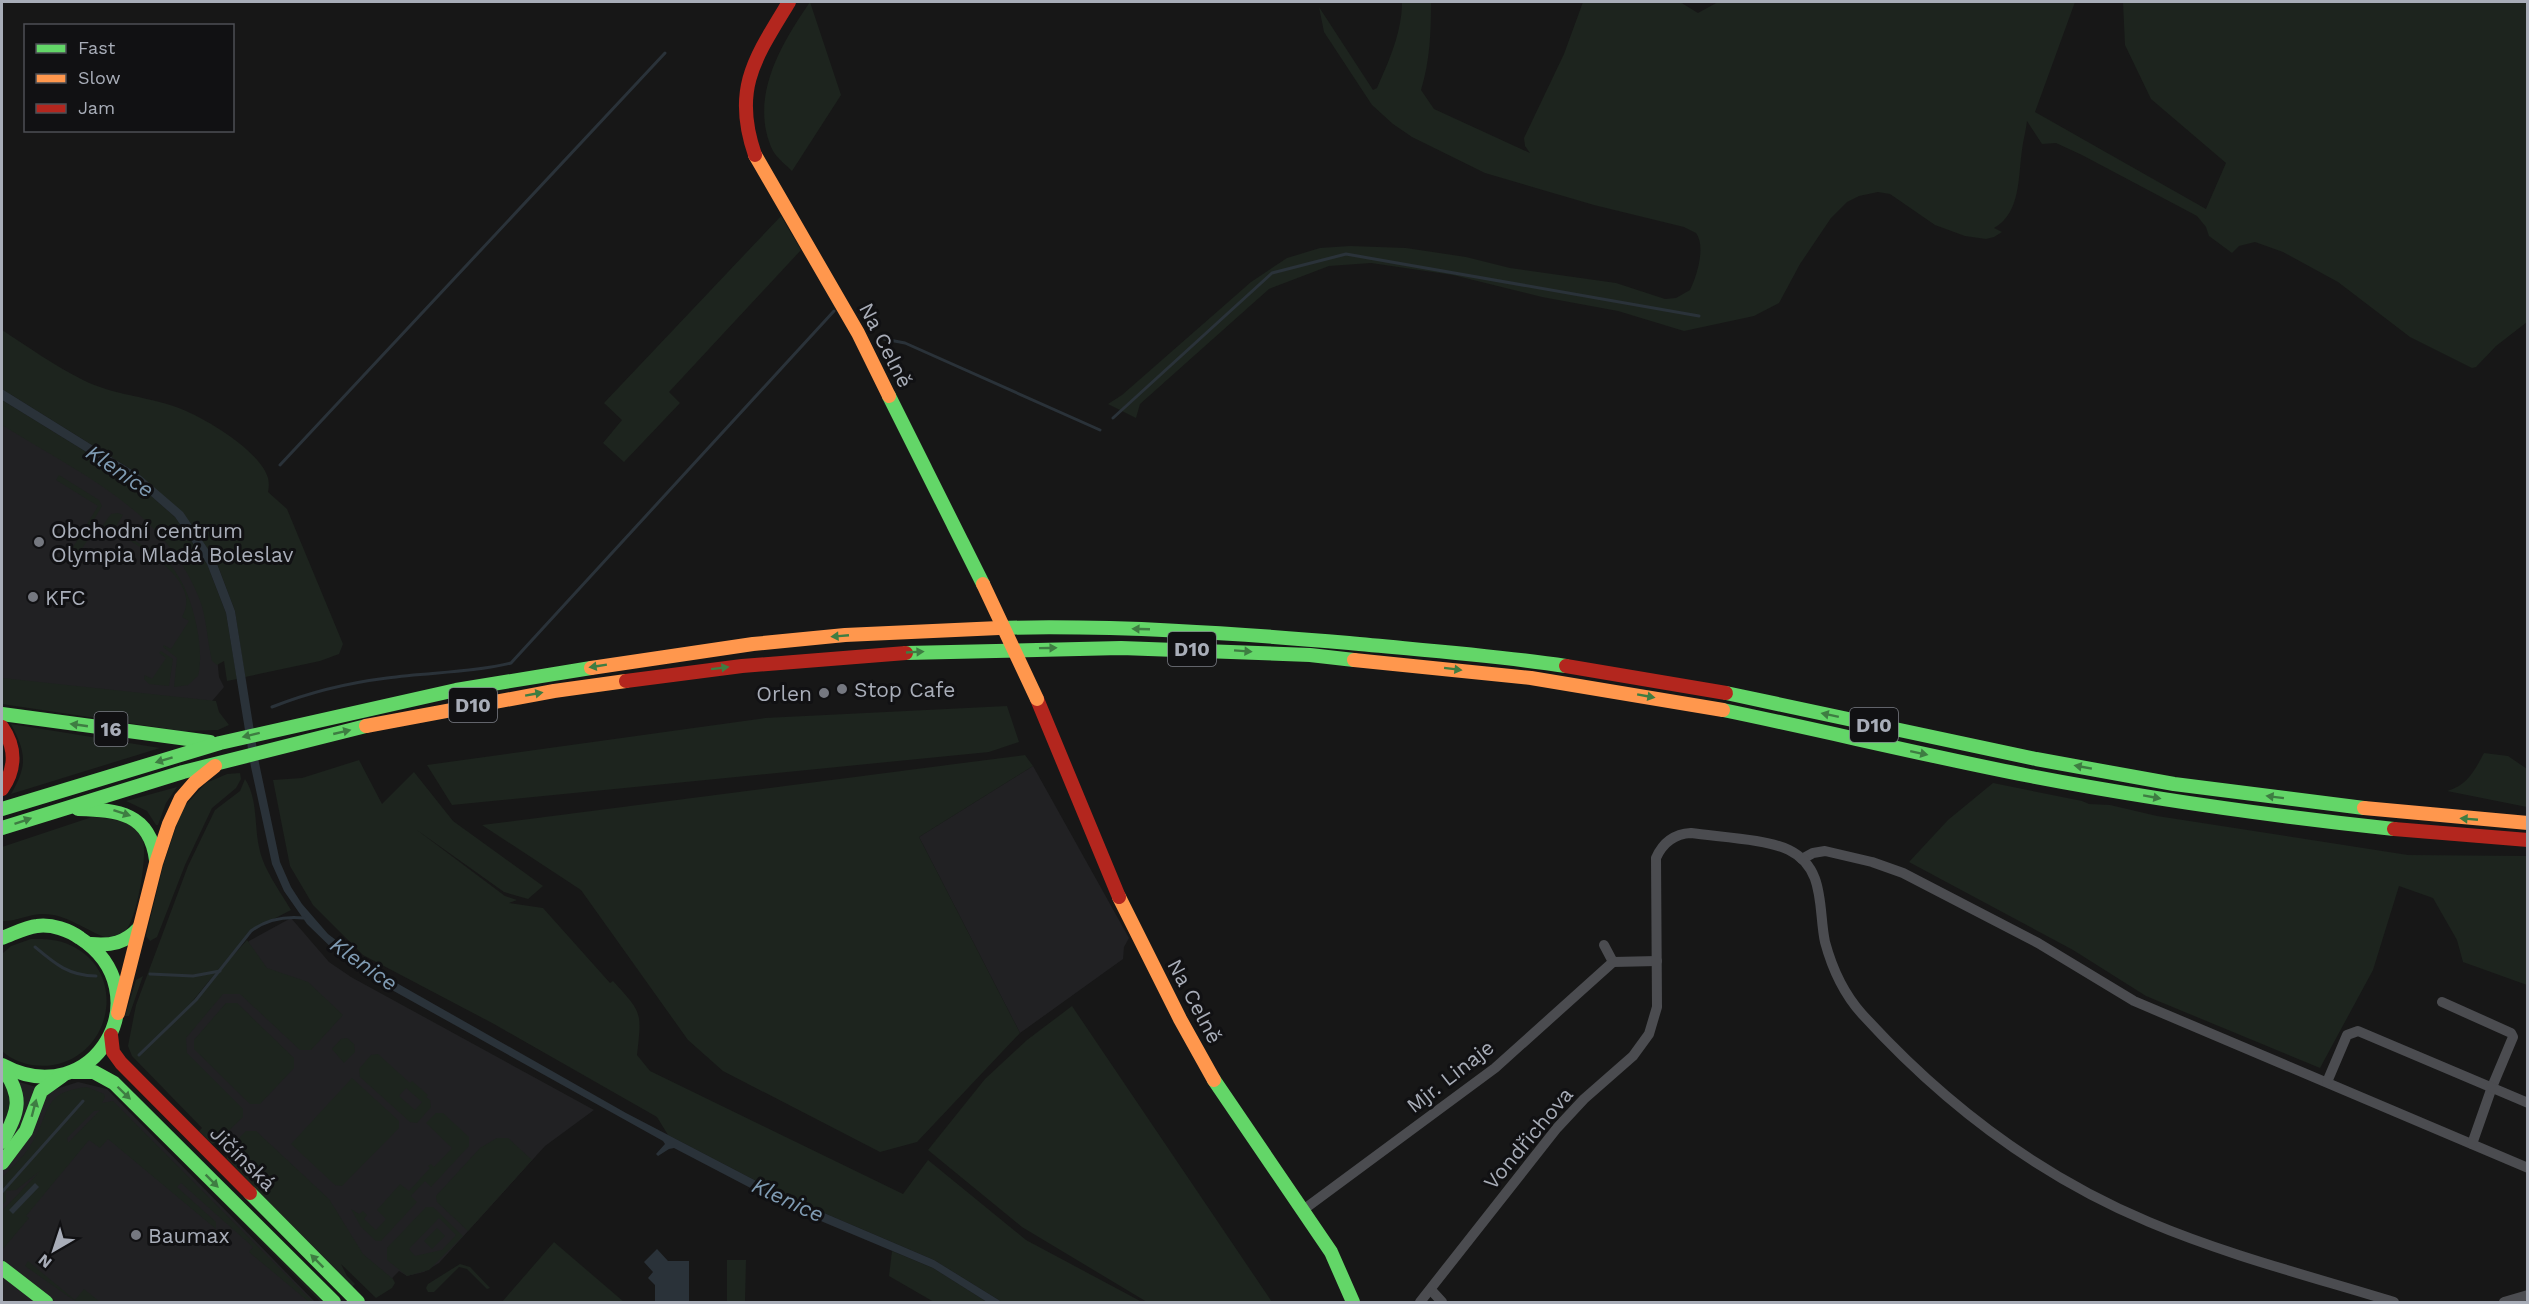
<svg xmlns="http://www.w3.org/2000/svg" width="2529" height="1304" viewBox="0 0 2529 1304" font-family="'Work Sans',sans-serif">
	<rect width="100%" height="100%" fill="#171717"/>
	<g fill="#212123">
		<polygon points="2,416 136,502 182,551 215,636 219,677 224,687 200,715 2,691"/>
		<polygon points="1033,766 1129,938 1124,947 1123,959 1020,1033 919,837"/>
		<polygon points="291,918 329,962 351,977 594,1110 545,1146 439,1263 424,1272 407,1276 399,1271 393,1277 391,1283 230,1147 141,1055 171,1027 249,941"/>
		<polygon points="2,1077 50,1091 78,1082 107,1089 315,1302 2,1302"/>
	</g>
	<g fill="#1d241e" fill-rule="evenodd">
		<path d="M 810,2 L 841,95 L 792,171 C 786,165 777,158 773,151 C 748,99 781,44 810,2 Z"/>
		<path d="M 1402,2 L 1431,2 C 1431,32 1430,61 1421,90 L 1434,109 L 1530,153 L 1525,146 L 1524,138 L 1564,54 L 1583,2 L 1680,2 L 1698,13 L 1718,2 L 2075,2 L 2035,112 L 2206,209 L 2226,163 L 2151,99 L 2125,45 L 2123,2 L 2527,2 L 2527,322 L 2496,346 L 2476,367 L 2472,368 L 2410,337 L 2338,282 L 2283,252 L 2255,242 L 2239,246 L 2232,253 L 2209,236 L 2206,227 L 2197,216 L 2082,155 L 2056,143 L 2042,144 L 2027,121 C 2026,131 2023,140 2022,150 C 2018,177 2021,213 1994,228 L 2002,232 L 1994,237 L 1986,239 L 1965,236 L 1935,225 L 1890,194 L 1878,192 L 1859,196 L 1847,202 L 1831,218 L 1800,264 L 1779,303 L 1754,316 L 1684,331 L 1618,311 L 1542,297 L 1453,275 L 1371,263 L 1329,266 L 1269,289 L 1140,404 L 1136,418 L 1108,404 L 1122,395 L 1251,282 L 1287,258 L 1320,248 L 1350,246 L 1406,248 L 1466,257 L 1510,268 L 1616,283 L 1665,299 L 1676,298 L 1690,290 C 1697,276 1706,246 1696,233 L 1684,227 L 1594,205 L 1485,173 L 1412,137 L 1393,124 L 1372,105 L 1324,32 L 1319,7 L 1373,90 L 1377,88 C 1389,61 1402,32 1402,2 Z"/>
		<polygon points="781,216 801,250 669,392 680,403 624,462 603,443 622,420 604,403"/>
		<path d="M 2,330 C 28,347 55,366 83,380 C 113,395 145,396 176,407 C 202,416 260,450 268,478 C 269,482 269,488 268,492 L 287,509 L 343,644 L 339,654 L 320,661 L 245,677 L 235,611 L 216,561 L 140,475 L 2,389 Z"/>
		<path d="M 2,400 L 135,482 L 175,517 L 207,564 L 226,613 L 237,679 L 227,681 L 224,661 L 217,665 L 212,661 C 207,640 207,618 199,598 C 164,509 78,473 2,425 Z"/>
		<polygon points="59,475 99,500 102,506 88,530 92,533 74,561 67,557 98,506 56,480"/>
		<path d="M 118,513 L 123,515 L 115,528 L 148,549 L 154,544 C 164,556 174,568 181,581 C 194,603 205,652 198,676 L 188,685 L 174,687 L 177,658 L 163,647 L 164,645 L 171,649 L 189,621 L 182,617 C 206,578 128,540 103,525 L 111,514 Z"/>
		<polygon points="161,651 173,659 169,686 149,684 144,679 145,675 152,679 166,658 159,653"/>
		<polygon points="2,678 216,701 219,712 229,725 218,730 182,731 2,704"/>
		<polygon points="1007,706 1019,742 989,752 452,805 427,765 765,718"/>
		<path d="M 11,724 L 160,748 L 11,794 C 28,765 26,753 11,724 Z"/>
		<path d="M 2484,753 L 2508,756 L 2527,769 L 2527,807 L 2447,791 C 2467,786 2475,770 2484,753 Z"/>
		<polygon points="1025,755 1033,766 919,837 1020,1033 917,1142 880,1152 723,1071 688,1040 581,890 482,825"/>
		<path d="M 359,760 L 382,804 L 414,772 L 453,821 L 543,886 L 528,899 L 504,892 L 417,830 L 505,896 L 517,900 L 509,903 L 543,908 L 610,983 L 613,981 C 642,1013 642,1011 637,1055 L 650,1071 L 903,1194 L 928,1160 L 1026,1240 L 1142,1302 L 1002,1302 L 934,1260 L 789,1198 L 668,1135 L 657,1117 L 494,1024 L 363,955 L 313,905 L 290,866 L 273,780 L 302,778 Z"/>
		<polygon points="240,773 241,779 236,788 212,808 185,865 157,937 150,941 146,936 163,866 182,809 206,783 227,774"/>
		<path d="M 245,779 C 258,799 254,824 259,847 C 263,869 280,891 291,910 L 256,928 L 246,936 L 190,1004 L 247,940 L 267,968 L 308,982 L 343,1015 L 311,1050 L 300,1050 L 240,994 L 223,994 L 186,1038 L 187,1053 L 243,1109 L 243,1117 L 217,1142 L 212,1144 L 151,1085 L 152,1084 L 199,1131 L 202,1128 L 132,1056 L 128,1046 L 136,1005 L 188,866 L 215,810 L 240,791 Z"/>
		<polygon points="1993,783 2082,801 2089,804 2110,805 2157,816 2408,855 2527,856 2527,985 2463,962 2457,940 2433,898 2399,886 2373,970 2320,1068 2146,996 2073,950 1909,862 1948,820"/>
		<polygon points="177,787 166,803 158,825 156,825 147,811 126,801"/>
		<path d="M 92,817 C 110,819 132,819 142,837 C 149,851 137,921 125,931 C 121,934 113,936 108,938 C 85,931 68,914 43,914 C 29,914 15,922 2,921 L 2,847 Z"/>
		<path d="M 31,939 C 46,939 59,939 72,946 C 128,973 112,1055 53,1065 C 35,1068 15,1063 2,1051 L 2,954 L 11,946 Z"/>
		<polygon points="143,976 129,1016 125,1016 136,980"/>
		<polygon points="226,1003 237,1003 294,1058 294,1068 260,1104 250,1104 194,1049 194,1040"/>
		<polygon points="1072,1006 1272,1302 1147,1302 1022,1227 928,1150 985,1079 1027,1040"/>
		<polygon points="347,1038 354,1044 355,1052 344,1063 332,1049 341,1039"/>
		<path d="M 378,1054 L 410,1083 L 412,1081 L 428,1095 L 426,1097 L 430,1100 L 431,1107 L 417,1123 L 410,1122 L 360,1077 L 359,1069 L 371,1055 ZM 406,1088 L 422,1102 L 415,1110 L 399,1096 Z"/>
		<path d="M 2,1078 C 10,1089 19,1108 3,1117 Z"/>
		<polygon points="352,1078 399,1121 399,1128 342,1186 335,1185 291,1144"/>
		<path d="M 87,1087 L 104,1094 L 105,1097 L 102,1103 L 113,1101 L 313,1302 L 309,1302 L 249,1252 L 253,1247 L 181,1183 L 177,1187 L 216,1222 L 216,1229 L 108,1139 L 100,1148 L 89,1140 L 26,1216 L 29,1218 L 2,1250 L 2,1211 L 40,1171 L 16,1190 L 6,1191 L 6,1201 L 2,1205 L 2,1178 C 11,1167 23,1158 30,1146 C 51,1116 39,1092 87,1087 ZM 100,1110 L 69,1142 L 68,1142 L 67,1138 L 94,1111 Z"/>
		<polygon points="129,1107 323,1302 321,1302"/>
		<polygon points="436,1113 443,1113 469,1137 469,1146 431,1187 425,1181 411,1196 417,1202 381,1241 376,1241 361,1227 351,1209 359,1214 363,1211 367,1215 364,1219 376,1230 386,1219 377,1210 400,1184 409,1191 430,1168 428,1166 431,1164 434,1167 452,1148 426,1123"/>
		<polygon points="246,1131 256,1131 329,1199 363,1254 393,1279 395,1283 392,1288 376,1298 341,1264 347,1276 355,1284 351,1288 223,1155 227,1158 228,1153 226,1151"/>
		<polygon points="497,1138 508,1138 532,1160 468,1231 437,1202 436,1196 480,1148"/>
		<path d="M 426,1207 L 433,1207 L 463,1236 L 429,1270 L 407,1276 L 387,1260 L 387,1248 ZM 439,1218 L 456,1235 L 442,1250 L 415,1256 L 409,1249 Z"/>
		<polygon points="437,1228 445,1236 432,1249 424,1241"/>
		<polygon points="554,1242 624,1302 502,1302"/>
		<polygon points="892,1251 933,1268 987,1302 934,1302 889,1276"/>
		<polygon points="727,1260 746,1260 745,1302 727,1302"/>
		<polygon points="28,1261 75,1300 84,1289 100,1302 78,1302 72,1299 25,1266"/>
		<polygon points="460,1264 470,1267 490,1288 487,1289 467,1269 459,1267 434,1292 428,1292 426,1288 428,1284"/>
	</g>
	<g fill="#2a3239">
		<polygon points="2,389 140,475 183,512 216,561 235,611 259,763 280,862 291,887 302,904 328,934 379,973 626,1113 789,1198 934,1260 1002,1302 987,1302 933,1268 785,1206 674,1148 669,1149 658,1156 656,1154 665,1144 663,1141 374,980 341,957 307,924 284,891 272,864 251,767 226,613 207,564 175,517 135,482 2,400"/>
		<polygon points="35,1183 39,1187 13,1214 9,1210"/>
		<polygon points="657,1249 668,1261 689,1261 689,1302 655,1302 655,1285 648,1278 653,1272 644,1262"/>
	</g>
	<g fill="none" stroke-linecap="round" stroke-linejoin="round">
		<g stroke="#2a3239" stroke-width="3">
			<polyline points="884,339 905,343 1100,430"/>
			<polyline points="1113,418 1272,273 1346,254 1699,316"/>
			<polyline points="280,465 665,53"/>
			<path d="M 272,707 C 310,692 347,683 387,678 C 429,672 470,673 511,663 L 834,311"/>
			<path d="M 35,947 C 55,964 69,976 96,976"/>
			<polyline points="150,974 193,976 220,971"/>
			<path d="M 139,1055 L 196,1000 L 251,931 C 267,919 284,916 304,918"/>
			<polyline points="2,1192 83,1101"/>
		</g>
		<g stroke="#4b4c50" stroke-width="10">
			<polyline points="1802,859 1813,853 1825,851 1872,862 1903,873 2038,943 2134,1001 2528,1168"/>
			<polyline points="1604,945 1613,962"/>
			<polyline points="2442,1002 2511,1033 2513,1037 2492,1087 2472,1144"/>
			<polyline points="2327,1082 2347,1035 2358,1031 2528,1103"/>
			<polyline points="1303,1210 1495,1068 1613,962 1657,961"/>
			<polyline points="1431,1290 1442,1302"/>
			<path d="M 1420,1302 L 1557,1128 L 1584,1099 L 1633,1056 L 1649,1034 L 1657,1007 L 1656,858 C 1663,842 1674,834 1691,833 C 1718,837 1767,839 1789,850 C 1826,868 1818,909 1825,942 C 1832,968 1844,994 1862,1014 C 1942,1102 2039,1176 2149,1222 C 2227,1255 2313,1277 2394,1302"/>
			<polyline points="2504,1302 2528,1295"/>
		</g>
		<g stroke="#63d668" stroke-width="14">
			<polyline points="889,396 983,584"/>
			<path d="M 999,628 C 1116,625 1232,633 1349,643 C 1421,650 1494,655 1566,666"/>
			<polyline points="906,653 1121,648 1310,655 1354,660"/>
			<polyline points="1726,693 2036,759 2174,784 2364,808"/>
			<path d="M 1723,710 C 1825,731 1927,756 2030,776 C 2150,799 2272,816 2394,829"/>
			<polyline points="2,714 210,742"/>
			<polyline points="2,809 220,743 456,690 591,668"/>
			<path d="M 78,809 C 118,810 150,813 156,860"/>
			<polyline points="2,828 183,772 366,726"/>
			<path d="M 2,938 C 13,934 26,927 37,926 C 52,924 69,930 80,938 C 163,992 95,1115 2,1065"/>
			<path d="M 91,944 C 111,946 125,943 139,928"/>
			<path d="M 2,1067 C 24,1097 19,1111 2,1142"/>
			<polyline points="73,1072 94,1072 114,1083 334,1302"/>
			<polyline points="1214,1080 1331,1252 1353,1302"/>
			<polyline points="2,1163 26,1131 41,1091 62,1076"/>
			<polyline points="250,1193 358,1302"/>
			<polyline points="2,1268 46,1302"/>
		</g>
		<g stroke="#ff974d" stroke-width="14">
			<polyline points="755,155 858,333 889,396"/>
			<polyline points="1354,660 1531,678 1723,710"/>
			<polyline points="591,668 753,644 845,635 999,628"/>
			<polyline points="366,726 554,691 626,681"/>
			<polyline points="2364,808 2528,823"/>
			<polyline points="1119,897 1180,1019 1214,1080"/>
			<polyline points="118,1013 156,863 169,824 181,798 194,783 215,766"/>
		</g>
		<g stroke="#b3261e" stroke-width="14">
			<path d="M 755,155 C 732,89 755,58 789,2"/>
			<polyline points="1566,666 1726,693"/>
			<polyline points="626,681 742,666 906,653"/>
			<polyline points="1037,699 1119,897"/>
			<path d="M 2,727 C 16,747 16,769 2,789"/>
			<polyline points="2394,829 2528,840"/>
			<polyline points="111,1035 113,1052 121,1063 250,1193"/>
		</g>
		<polyline stroke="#ff974d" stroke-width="14" points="983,584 1037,699"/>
	</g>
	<defs><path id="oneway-solid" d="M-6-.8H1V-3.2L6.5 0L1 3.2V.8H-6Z" transform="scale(1.5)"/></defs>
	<g fill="#3e7d42">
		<use href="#oneway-solid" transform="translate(1141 629) rotate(-178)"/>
		<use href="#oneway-solid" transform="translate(840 636) rotate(175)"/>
		<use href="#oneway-solid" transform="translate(1048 648) rotate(-1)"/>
		<use href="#oneway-solid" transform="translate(1243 651) rotate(4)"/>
		<use href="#oneway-solid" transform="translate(915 652) rotate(-3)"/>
		<use href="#oneway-solid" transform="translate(598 666) rotate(171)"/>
		<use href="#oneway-solid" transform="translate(720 668) rotate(-7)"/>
		<use href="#oneway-solid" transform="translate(1453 669) rotate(7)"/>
		<use href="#oneway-solid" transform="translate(534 694) rotate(-10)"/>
		<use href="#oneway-solid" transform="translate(1646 696) rotate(10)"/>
		<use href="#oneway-solid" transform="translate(1830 715) rotate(-168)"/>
		<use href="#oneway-solid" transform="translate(79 725) rotate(-172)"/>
		<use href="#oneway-solid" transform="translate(342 732) rotate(-13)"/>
		<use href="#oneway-solid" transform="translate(251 735) rotate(166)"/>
		<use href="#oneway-solid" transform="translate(1919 753) rotate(12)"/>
		<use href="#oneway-solid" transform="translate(164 760) rotate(163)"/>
		<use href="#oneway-solid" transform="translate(2083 767) rotate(-170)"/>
		<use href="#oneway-solid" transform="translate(2152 797) rotate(10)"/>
		<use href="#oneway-solid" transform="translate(2275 797) rotate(-173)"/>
		<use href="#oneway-solid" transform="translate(122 813) rotate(18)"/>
		<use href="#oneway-solid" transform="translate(2469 819) rotate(-175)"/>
		<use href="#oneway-solid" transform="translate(23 821) rotate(-19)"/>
		<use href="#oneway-solid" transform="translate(124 1093) rotate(44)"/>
		<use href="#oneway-solid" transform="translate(34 1108) rotate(-75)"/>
		<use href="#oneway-solid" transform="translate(212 1181) rotate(45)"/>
		<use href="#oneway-solid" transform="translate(317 1261) rotate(-135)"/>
	</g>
	<g fill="#757880" stroke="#111113" stroke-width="2">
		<circle cx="39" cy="542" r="6"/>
		<circle cx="33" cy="597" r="6"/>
		<circle cx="842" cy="689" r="6"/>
		<circle cx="824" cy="693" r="6"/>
		<circle cx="136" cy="1235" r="6"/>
	</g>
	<g text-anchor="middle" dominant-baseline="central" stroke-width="6" stroke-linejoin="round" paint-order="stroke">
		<g fill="#111113" stroke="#7b7e86" stroke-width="1.5">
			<rect x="1168" y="632" width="48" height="34" rx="4.5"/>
			<rect x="449" y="688" width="48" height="34" rx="4.5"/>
			<rect x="1850" y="708" width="48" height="34" rx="4.5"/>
			<rect x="94.5" y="712" width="33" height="34" rx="4.5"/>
		</g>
		<g font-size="20" font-weight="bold" fill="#a8adb8">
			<text x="1192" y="649">D10</text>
			<text x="473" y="705">D10</text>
			<text x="1874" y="725">D10</text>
			<text x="111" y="729">16</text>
		</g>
		<g font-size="21" fill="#a8adb8" stroke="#111113">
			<text transform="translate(886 345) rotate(63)">Na Celně</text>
			<text transform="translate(1195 1001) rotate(62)">Na Celně</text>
			<text transform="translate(1450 1076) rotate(-38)">Mjr. Linaje</text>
			<text transform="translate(1528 1138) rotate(-50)">Vondřichova</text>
			<text transform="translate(243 1158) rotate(45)">Jičínská</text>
		</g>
		<g font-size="21" fill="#a8adb8" stroke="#111113" text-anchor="start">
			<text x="51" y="530">Obchodní centrum<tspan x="51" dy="24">Olympia Mladá Boleslav</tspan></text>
			<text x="45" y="597">KFC</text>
			<text x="854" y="689">Stop Cafe</text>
			<text x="812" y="693" text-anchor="end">Orlen</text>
			<text x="148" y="1235">Baumax</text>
		</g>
		<g font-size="22" font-style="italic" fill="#7f9bb3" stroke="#111113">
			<text transform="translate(120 471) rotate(34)">Klenice</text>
			<text transform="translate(364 964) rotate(35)">Klenice</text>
			<text transform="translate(788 1200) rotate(25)">Klenice</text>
		</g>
	</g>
	<rect width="2529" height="1304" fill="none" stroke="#a8adb8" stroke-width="6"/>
	<rect x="24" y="24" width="210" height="108" fill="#111113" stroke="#4d4f55" stroke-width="1.5"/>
	<rect x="36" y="44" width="30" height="9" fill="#63d668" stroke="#4d4f55" stroke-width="1.5"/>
	<text x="78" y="54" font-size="18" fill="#a8adb8">Fast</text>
	<rect x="36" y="74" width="30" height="9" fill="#ff974d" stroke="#4d4f55" stroke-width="1.5"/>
	<text x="78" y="84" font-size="18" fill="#a8adb8">Slow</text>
	<rect x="36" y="104" width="30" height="9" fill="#b3261e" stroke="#4d4f55" stroke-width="1.5"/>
	<text x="78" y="114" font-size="18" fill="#a8adb8">Jam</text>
	<g transform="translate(54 1250) rotate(219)" stroke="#111113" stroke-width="4.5" paint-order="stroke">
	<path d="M0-4.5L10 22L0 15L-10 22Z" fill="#a8adb8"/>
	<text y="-9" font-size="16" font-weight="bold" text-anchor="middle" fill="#a8adb8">N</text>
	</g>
</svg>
